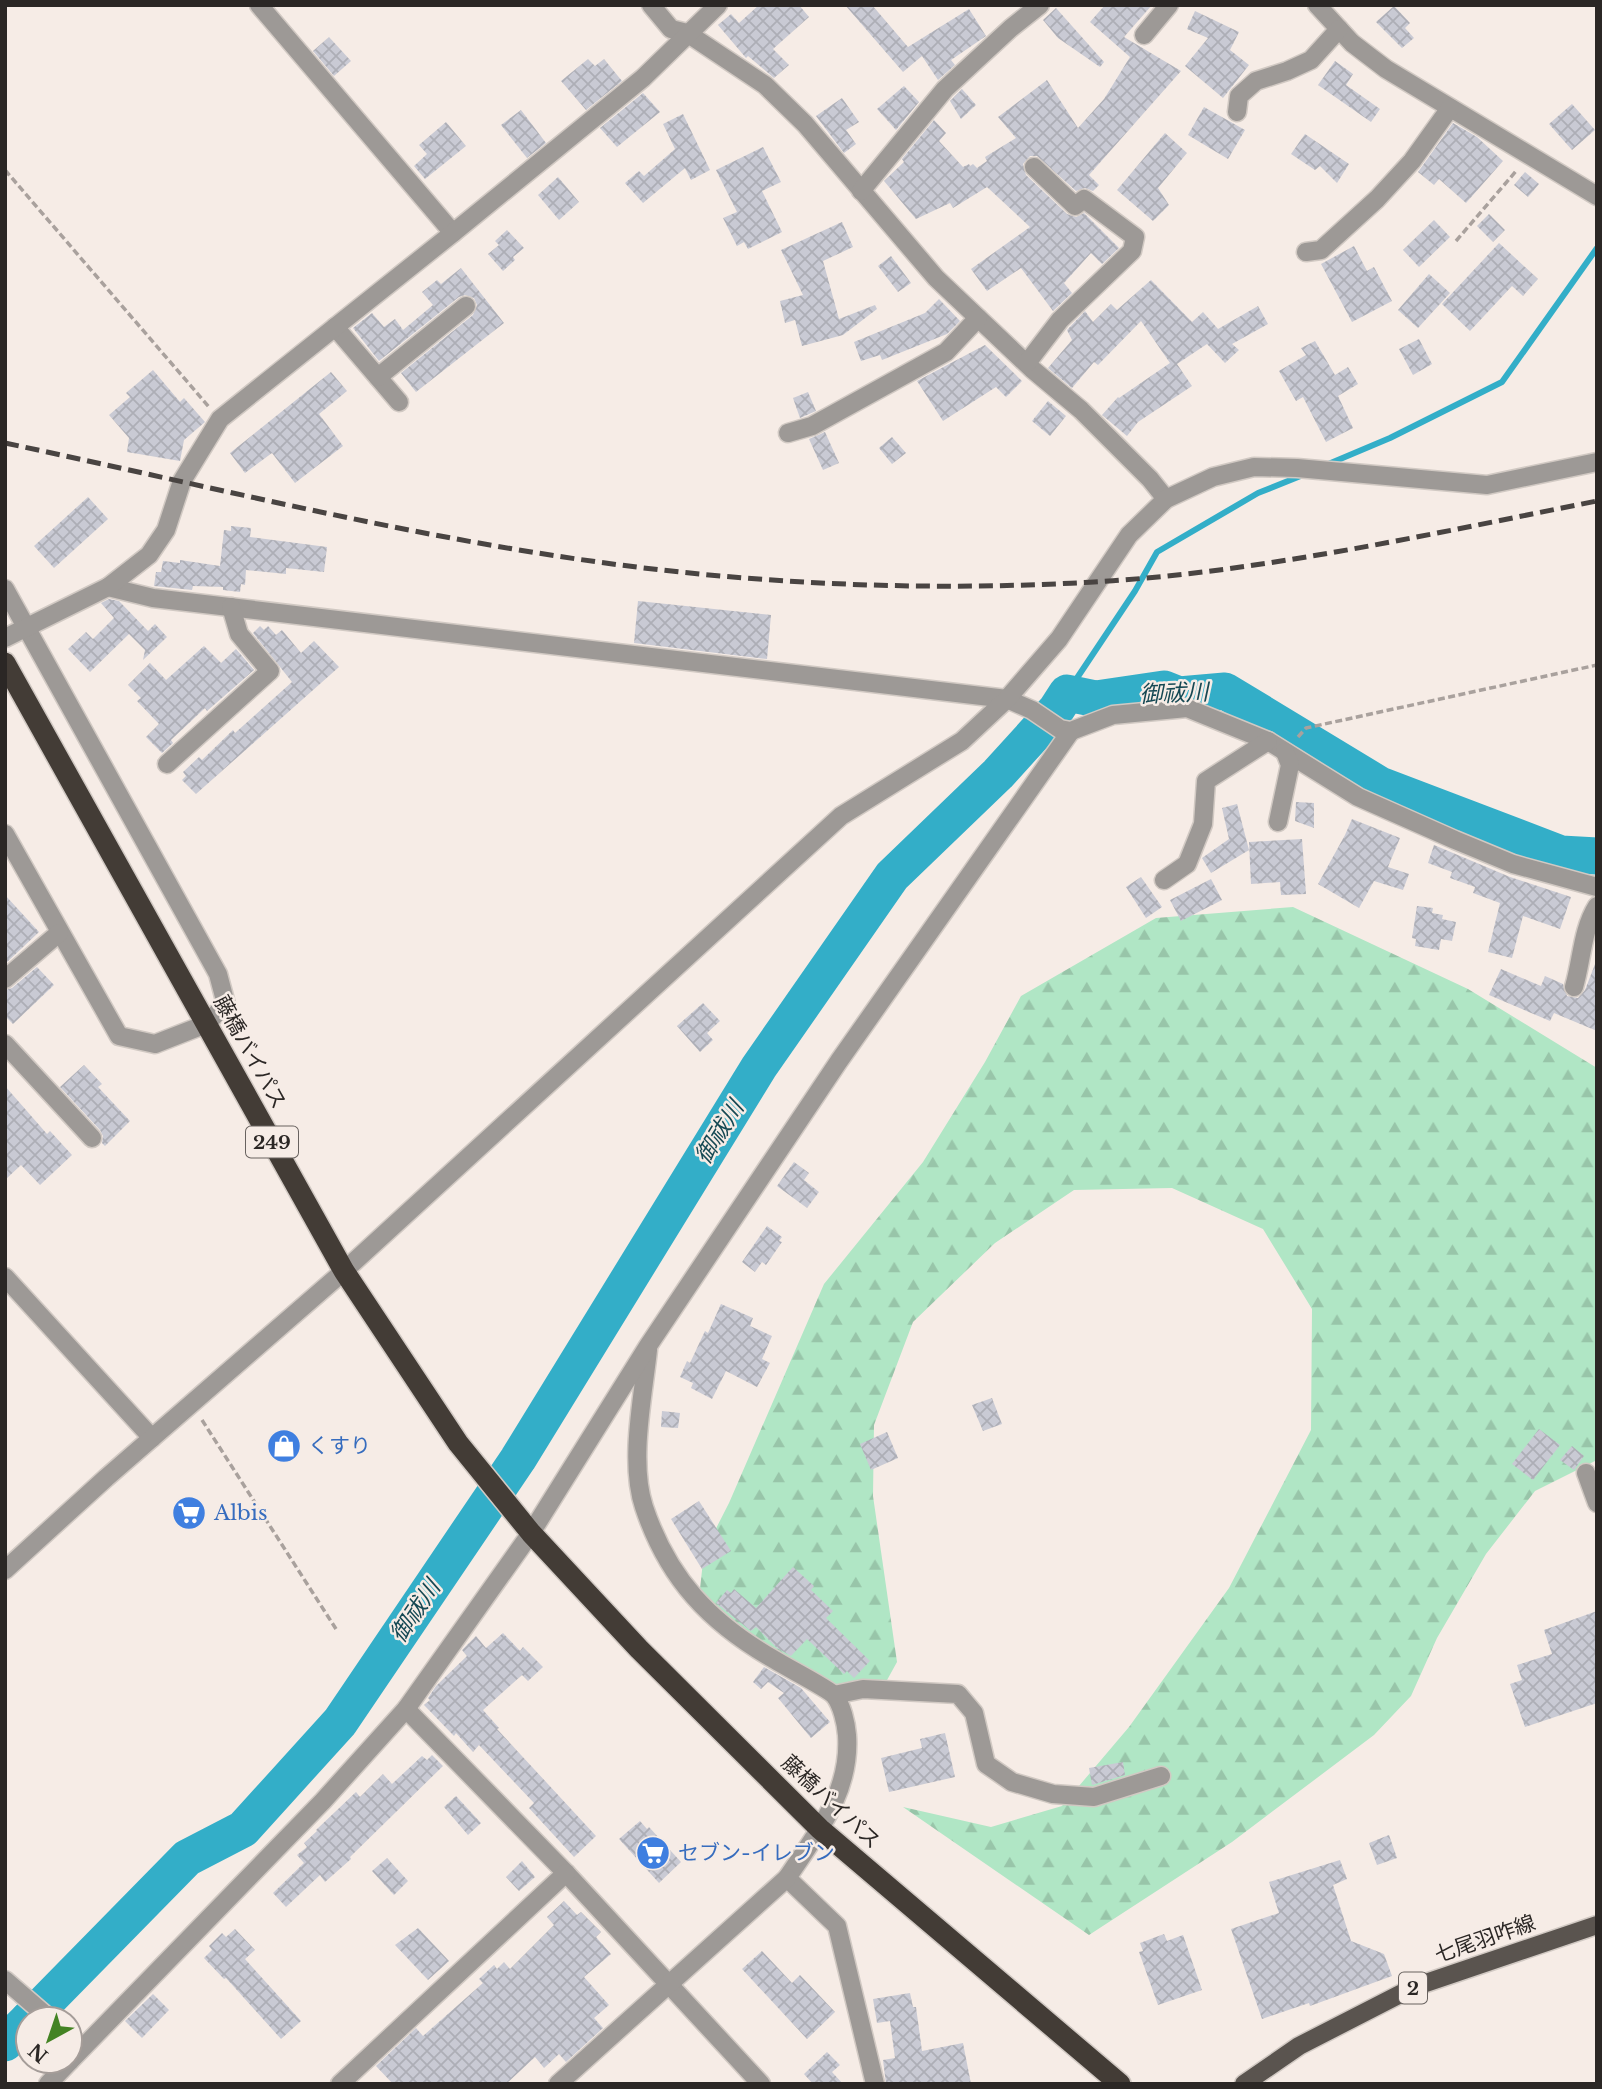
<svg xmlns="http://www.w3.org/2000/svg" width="1602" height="2089" viewBox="0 0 1602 2089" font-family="'Libre Baskerville','Noto Sans JP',serif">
	<defs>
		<pattern id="forest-firs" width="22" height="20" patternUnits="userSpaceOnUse" patternTransform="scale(1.75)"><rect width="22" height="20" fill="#b0e6c5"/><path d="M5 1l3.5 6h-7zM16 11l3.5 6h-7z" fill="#98c5a9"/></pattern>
		<pattern id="building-cross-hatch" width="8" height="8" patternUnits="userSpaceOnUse" patternTransform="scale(1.75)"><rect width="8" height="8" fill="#c9cad4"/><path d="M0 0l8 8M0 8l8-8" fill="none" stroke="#adaeb6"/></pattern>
	</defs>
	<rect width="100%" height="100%" fill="#f6ece6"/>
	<polygon fill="url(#forest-firs)" points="1293,907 1468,989 1597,1068 1597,1460 1535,1491 1486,1554 1437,1638 1411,1696 1374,1735 1232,1842 1089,1935 903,1807 991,1827 1062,1806 1129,1727 1229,1588 1311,1430 1312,1309 1263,1229 1172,1188 1074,1190 995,1243 913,1322 874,1425 873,1496 897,1662 881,1691 848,1692 727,1631 700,1589 704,1552 729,1503 824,1284 923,1162 985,1062 1021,996 1156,918"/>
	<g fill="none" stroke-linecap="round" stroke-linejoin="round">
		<g stroke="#33aec8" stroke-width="6">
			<polyline points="1326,465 1390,438 1502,382 1597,248"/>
			<polyline points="1067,693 1135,591 1157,552 1258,493 1303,475"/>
		</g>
		<g stroke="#33aec8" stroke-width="37">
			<polyline points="29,2019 187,1858 243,1829 340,1722 518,1459 759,1067 892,876 998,774 1056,710 1067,693 1096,699 1164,689 1179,695 1225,691 1380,785 1561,854 1597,856"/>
			<polyline points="5,2043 28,2020"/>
		</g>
	</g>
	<g fill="url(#building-cross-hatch)">
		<polygon points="759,5 799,5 809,17 773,49 789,65 774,78 748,56 746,58 718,25 731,14 739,23"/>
		<polygon points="845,5 872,5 908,47 969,9 986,36 951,60 955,65 938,80 922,56 903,72"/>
		<polygon points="1105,5 1152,5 1124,37 1181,71 1089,175 1099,185 1093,191 1085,188 1076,191 1037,156 1030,156 1023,164 1026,175 1067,214 1076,217 1084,213 1119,248 1102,264 1091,253 1064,283 1072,293 1053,311 1021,268 987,291 971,269 1030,227 987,187 953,208 950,203 916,219 884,181 904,162 902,159 934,120 946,133 939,141 963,167 969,164 970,166 973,164 977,168 987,161 985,157 1016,138 998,117 1047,80 1078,128 1104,99 1130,57 1090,22"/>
		<polygon points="1394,6 1410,23 1405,28 1414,38 1402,48 1376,22"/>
		<polygon points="1056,8 1104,62 1100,67 1058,38 1043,20"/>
		<polygon points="1195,11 1239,32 1230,50 1249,65 1223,98 1185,66 1208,38 1187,29"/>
		<polygon points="329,37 351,61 334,76 313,51"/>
		<polygon points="588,59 595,66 604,59 622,81 586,110 561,81"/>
		<polygon points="1335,61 1353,74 1346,85 1380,109 1371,122 1318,85"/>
		<polygon points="904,86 919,102 896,130 877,109"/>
		<polygon points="962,89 976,105 961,119 950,101"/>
		<polygon points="643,93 660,112 617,147 600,128"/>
		<polygon points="842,98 859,122 846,130 856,144 844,153 816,116"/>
		<polygon points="1572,104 1595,130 1572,150 1549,124"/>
		<polygon points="1204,107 1245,130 1228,159 1188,135"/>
		<polygon points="521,110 546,143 527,158 501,125"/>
		<polygon points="683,114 710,170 691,180 685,168 643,203 625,183 639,171 644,176 675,149 663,124"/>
		<polygon points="446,122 466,146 425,179 414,166 427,154 419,145"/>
		<polygon points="1453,123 1477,137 1503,161 1466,203 1439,179 1434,185 1418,172"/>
		<polygon points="1165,133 1187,153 1158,188 1169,205 1153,221 1117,190"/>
		<polygon points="1305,134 1349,164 1337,183 1320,166 1315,170 1291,154"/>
		<polygon points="763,147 781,182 762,191 782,232 748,249 744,242 737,246 723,218 737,212 716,170"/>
		<polygon points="1525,172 1539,184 1528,197 1514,185"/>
		<polygon points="558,177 579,202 559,220 538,195"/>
		<polygon points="1489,214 1505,230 1493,242 1477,226"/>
		<polygon points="1434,220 1450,237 1419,267 1403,250"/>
		<polygon points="842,222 853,247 823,261 839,319 875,305 877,309 843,335 802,346 795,320 785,323 780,301 803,295 781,250"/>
		<polygon points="507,230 524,248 513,257 515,260 503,271 488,254 499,245 495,241"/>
		<polygon points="1499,243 1538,279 1523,296 1512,286 1470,331 1442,304"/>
		<polygon points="1354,246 1367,271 1374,267 1392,301 1352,322 1321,264"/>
		<polygon points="891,256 911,283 898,292 878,266"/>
		<polygon points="461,268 504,323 416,392 401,373 473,315 477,305 474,298 465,295 459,297 379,361 353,328 372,313 384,327 395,319 403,330 433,305 422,292 437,280 441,284"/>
		<polygon points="1429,274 1450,293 1418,328 1398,310"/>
		<polygon points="1151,280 1192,322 1203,312 1218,329 1258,306 1268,324 1232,344 1239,350 1225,363 1207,344 1177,364 1192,386 1138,422 1127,436 1102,415 1118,397 1119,398 1170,363 1141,321 1098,365 1094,362 1072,388 1048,368 1072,340 1067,330 1085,311 1093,322 1111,304 1117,310"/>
		<polygon points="939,299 960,321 947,334 882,360 880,355 861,361 854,342 925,313"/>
		<polygon points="1419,339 1432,364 1413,375 1399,349"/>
		<polygon points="1315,341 1335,375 1348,367 1358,384 1338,396 1353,428 1326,442 1303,397 1296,401 1279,371 1306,355 1301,348"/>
		<polygon points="985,345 1022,381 1006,397 996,387 943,421 917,381"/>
		<polygon points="153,370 180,402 184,398 205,422 184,440 180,461 127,452 129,438 109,415 130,397 126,393"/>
		<polygon points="331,372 347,391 319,414 343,446 295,483 272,453 245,473 230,453"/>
		<polygon points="808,392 816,411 800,418 793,398"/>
		<polygon points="1048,401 1066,416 1050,436 1032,421"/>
		<polygon points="825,432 839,463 823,470 809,439"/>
		<polygon points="892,437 906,453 892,464 879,448"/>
		<polygon points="88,497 108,519 54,568 34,546"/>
		<polygon points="231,526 251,528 250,537 327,547 324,572 286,568 286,574 246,570 245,585 241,584 240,592 223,590 223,587 193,586 192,590 154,586 156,572 161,572 163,561 180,563 180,560 220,566 224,530 231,531"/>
		<polygon points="109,599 119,601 148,631 155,624 167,637 143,660 145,650 129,634 90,672 68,649 86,632 93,639 114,618 101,603"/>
		<polygon points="638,601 771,615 767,659 634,643"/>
		<polygon points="260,626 264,630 268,626 276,635 282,630 301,653 314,641 339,667 196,794 182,780 186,776 183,772 199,757 202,760 233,730 235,733 292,682 253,633"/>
		<polygon points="204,646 221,663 236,649 254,670 207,711 205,708 171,740 173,743 162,753 146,737 159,724 137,701 141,698 128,685 150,663 166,680"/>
		<polygon points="1296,802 1314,803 1314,828 1295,821"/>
		<polygon points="1237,804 1249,850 1211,873 1202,858 1229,839 1222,808"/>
		<polygon points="1352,819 1400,838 1388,867 1409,874 1403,890 1374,881 1359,908 1318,884 1345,835"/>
		<polygon points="1302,839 1306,894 1281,895 1280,882 1251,884 1249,842"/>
		<polygon points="1434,845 1510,877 1571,897 1560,929 1523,916 1512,958 1488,952 1500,903 1473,893 1475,887 1450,878 1452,872 1428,863"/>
		<polygon points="1141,877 1162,907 1146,918 1126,887"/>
		<polygon points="1211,879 1222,900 1181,921 1170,900"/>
		<polygon points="5,895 39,932 5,964"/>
		<polygon points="1417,906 1433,908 1432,913 1443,915 1442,919 1456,922 1452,941 1441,939 1439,950 1415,946 1416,939 1412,938"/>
		<polygon points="1597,959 1597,1031 1554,1013 1550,1021 1489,995 1501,969 1541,986 1545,976 1563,984 1567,996 1578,998 1585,990"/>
		<polygon points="37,967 54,985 13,1024 5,1016 5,990 12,988"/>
		<polygon points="703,1003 720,1021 707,1033 713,1040 700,1052 677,1026"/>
		<polygon points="84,1065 102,1084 98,1087 130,1121 105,1146 102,1143 103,1136 100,1130 60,1087"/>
		<polygon points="5,1086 47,1134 50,1131 72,1155 40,1185 21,1165 5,1180"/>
		<polygon points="794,1162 809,1173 804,1180 819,1192 807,1208 777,1186"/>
		<polygon points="767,1226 782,1237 779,1241 782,1242 766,1265 762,1262 755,1272 742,1262"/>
		<polygon points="721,1304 753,1318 750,1326 772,1336 762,1359 770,1363 757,1387 726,1371 712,1399 691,1388 693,1383 680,1377 687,1361 690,1363 705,1331 708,1333"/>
		<polygon points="992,1398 1002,1424 983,1431 972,1405"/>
		<polygon points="662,1411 680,1413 678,1428 661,1427"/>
		<polygon points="1539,1429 1560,1445 1533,1480 1512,1464"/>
		<polygon points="887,1432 898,1458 871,1470 860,1444"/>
		<polygon points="1572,1446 1584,1456 1574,1470 1560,1460"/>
		<polygon points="699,1501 731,1551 702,1569 671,1519"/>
		<polygon points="793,1567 814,1586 811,1590 833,1611 826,1618 870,1661 854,1678 847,1671 844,1674 807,1639 791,1656 777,1648 756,1627 751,1631 716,1603 727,1590 731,1593 734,1589 756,1608"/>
		<polygon points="1597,1611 1597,1703 1525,1727 1510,1684 1522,1680 1517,1665 1552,1654 1544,1630"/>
		<polygon points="503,1633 520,1651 523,1647 543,1667 528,1681 522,1675 483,1710 499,1728 497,1729 596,1836 574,1857 529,1808 534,1803 479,1745 473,1752 456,1733 454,1736 424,1705 430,1700 428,1698 436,1686 467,1656 462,1650 476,1636 486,1648"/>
		<polygon points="764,1667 801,1688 830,1722 811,1738 778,1698 784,1693 768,1682 761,1689 753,1682"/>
		<polygon points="945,1733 955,1777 889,1792 881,1758 922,1748 920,1739"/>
		<polygon points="432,1755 443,1766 350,1857 351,1859 325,1882 320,1875 286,1907 273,1893 304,1863 297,1855 307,1847 304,1843 317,1831 316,1830 356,1792 360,1797 383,1774 392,1784 422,1756 427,1760"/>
		<polygon points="1123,1762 1125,1775 1092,1785 1089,1768"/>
		<polygon points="456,1796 481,1823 468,1835 444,1807"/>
		<polygon points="640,1821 647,1829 649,1827 681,1862 659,1883 619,1839"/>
		<polygon points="1389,1835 1397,1858 1377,1865 1369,1843"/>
		<polygon points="387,1858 408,1881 394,1895 372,1871"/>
		<polygon points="1340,1860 1347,1879 1333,1885 1351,1941 1384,1954 1392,1976 1310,2006 1309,2003 1262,2019 1231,1929 1279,1913 1269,1882"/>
		<polygon points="522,1861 535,1877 519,1891 506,1877"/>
		<polygon points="564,1901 577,1915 581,1912 601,1932 596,1937 611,1954 584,1977 609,2005 594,2018 603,2028 566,2062 559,2054 544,2068 535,2057 506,2084 393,2084 376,2066 416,2028 423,2036 483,1983 479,1979 494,1965 497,1969 504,1962 510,1969 554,1925 547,1917"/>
		<polygon points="418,1928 449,1961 428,1980 395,1945"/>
		<polygon points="235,1929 255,1950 245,1959 301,2021 281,2039 226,1978 224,1979 204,1958 212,1950 209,1946 222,1933 226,1937"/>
		<polygon points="1164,1934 1167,1941 1183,1935 1202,1990 1158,2005 1139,1952 1143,1951 1140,1943"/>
		<polygon points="762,1951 792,1983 800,1975 835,2012 807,2039 742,1969"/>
		<polygon points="910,1993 913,2007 916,2007 922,2051 963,2043 971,2084 886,2084 883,2060 895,2058 890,2021 877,2023 873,1999"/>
		<polygon points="153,1994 169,2010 142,2038 125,2021"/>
		<polygon points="827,2052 840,2065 832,2072 843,2084 813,2084 804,2074"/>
	</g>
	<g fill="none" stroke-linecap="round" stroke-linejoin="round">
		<g stroke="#d1c9c3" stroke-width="21">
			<g id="minor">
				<polyline points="259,5 453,233"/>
				<polyline points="651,5 671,29 687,33 765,85 805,124 936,278 1032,369 1081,410 1150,479 1166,499"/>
				<polyline points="1317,5 1352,43 1386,69 1597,196"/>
				<polyline points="1144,35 1169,5"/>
				<polyline points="1237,112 1239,96 1256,81 1287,71 1311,60 1339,29"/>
				<polyline points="861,191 945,89 1011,28 1040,5"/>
				<polyline points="1306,252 1321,250 1377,199 1412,161 1450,108"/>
				<polyline points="335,327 399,402"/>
				<polyline points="1027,363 1060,320 1132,251 1135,237 1084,199 1075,206 1034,167"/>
				<polyline points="378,377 466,306"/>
				<polyline points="788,433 812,426 946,352 978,318"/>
				<polyline points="108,587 153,598 1007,699 1032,710 1060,729 1071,731 1113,715 1187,708 1268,741 1358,797 1455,840 1513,864 1597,887"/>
				<polyline points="5,589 218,974 226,1004 206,1024 155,1044 119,1036 5,834"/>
				<polyline points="5,638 108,587 149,555 166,530 182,481 220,419 453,233 643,78 718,5"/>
				<polyline points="167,764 270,671 239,634 231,607"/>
				<polyline points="1278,822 1290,765 1285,752"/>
				<polyline points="1164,880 1187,864 1203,824 1206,781 1268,741"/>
				<polyline points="5,979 59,933"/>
				<path d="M 1574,987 C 1582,960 1582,930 1597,906"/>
				<polyline points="5,1044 92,1138"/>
				<polyline points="5,1277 152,1438"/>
				<path d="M 648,1350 C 643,1397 629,1462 644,1507 C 668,1579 710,1623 775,1660 C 786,1667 827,1688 834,1695 C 842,1705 846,1723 847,1735 C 851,1792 817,1833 787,1878 L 837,1926 L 875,2084"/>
				<polyline points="1586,1473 1597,1503"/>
				<polyline points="5,1570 106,1478 344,1271 841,816 962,741 1007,699 1059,639 1129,535 1166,499 1213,477 1254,467 1297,468 1487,485 1597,462"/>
				<polyline points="834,1695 863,1689 958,1694 974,1713 986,1764 1012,1782 1053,1794 1094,1797 1161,1776"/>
				<polyline points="406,1709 566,1873 761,2084"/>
				<polyline points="5,1980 50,2019"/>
				<polyline points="70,2061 323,1801 406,1709 531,1533 648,1346 839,1061 1071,731"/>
				<polyline points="48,2084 70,2061"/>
				<polyline points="340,2084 566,1873"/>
				<polyline points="558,2084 787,1878"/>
			</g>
		</g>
		<g stroke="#d1c9c3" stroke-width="21">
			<polyline id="major" points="1244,2084 1299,2046 1414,1987 1597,1925"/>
		</g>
		<g stroke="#d1c9c3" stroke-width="24">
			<polyline id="highway" points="5,663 344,1271 458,1443 531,1533 639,1649 820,1829 1120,2084"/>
		</g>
		<g stroke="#a9a19d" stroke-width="3.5" stroke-dasharray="7 3.5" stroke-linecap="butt">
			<polyline points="5,170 209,407"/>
			<polyline points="1456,241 1517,170"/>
			<polyline points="1298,737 1306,728 1597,665"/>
			<polyline points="202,1420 336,1629"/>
		</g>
		<use href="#minor" stroke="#9d9996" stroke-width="18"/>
		<use href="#major" stroke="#5a544f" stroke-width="18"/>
		<use href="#highway" stroke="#433c36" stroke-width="21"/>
		<path stroke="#494442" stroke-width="5" stroke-dasharray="14 7" stroke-linecap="butt" d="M 5,443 C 195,483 385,531 577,559 C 747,584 921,592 1094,582 C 1263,572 1430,534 1597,501"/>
	</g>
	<defs>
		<g id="shop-disc" transform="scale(1.75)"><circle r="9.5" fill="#3f7fe0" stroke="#f6ece6"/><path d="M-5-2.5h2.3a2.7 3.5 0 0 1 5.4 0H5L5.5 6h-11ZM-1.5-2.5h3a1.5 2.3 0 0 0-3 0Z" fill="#fff"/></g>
		<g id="supermarket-disc" transform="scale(1.75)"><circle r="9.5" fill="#3f7fe0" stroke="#f6ece6"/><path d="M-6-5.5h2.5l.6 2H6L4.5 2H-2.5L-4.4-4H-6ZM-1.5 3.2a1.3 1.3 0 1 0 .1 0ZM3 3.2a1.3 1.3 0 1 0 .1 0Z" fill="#fff"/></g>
	</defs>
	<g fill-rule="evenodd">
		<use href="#shop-disc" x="284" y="1446"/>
		<use href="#supermarket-disc" x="189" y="1513"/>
		<use href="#supermarket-disc" x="653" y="1853"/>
	</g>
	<g text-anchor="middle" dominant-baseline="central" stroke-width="5" stroke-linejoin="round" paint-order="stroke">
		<g fill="#f6ece6" stroke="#68625f" stroke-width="2">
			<rect x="246" y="1126.5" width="52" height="31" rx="5"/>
			<rect x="1399" y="1972.5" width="28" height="31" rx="5"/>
		</g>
		<g font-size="19" font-weight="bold" fill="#2b2725">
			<text x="272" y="1142">249</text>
			<text x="1413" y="1988">2</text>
		</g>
		<g font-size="21" fill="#2b2725" stroke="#f6ece6">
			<text transform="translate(250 1052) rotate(61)">藤橋バイパス</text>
			<text transform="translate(831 1802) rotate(43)">藤橋バイパス</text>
			<text transform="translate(1485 1939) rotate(-19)">七尾羽咋線</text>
		</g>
		<g font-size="21" fill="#366cbe" stroke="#f6ece6" text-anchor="start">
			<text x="308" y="1446">くすり</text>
			<text x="214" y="1513">Albis</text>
			<text x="678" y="1853">セブン-イレブン</text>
		</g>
		<g font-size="23" font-style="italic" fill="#154853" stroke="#f6ece6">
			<text transform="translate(1174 693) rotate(-2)">御祓川</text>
			<text transform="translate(719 1132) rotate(-58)">御祓川</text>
			<text transform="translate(415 1611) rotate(-56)">御祓川</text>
		</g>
	</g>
	<rect width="1602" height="2089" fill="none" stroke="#2b2725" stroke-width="14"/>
	<g transform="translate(49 2040) rotate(220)"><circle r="33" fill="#f6ece6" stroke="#a59d99" stroke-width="2"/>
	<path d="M0-5L12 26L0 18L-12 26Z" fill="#438323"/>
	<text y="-10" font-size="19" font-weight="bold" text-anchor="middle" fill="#2b2725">N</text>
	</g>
</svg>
